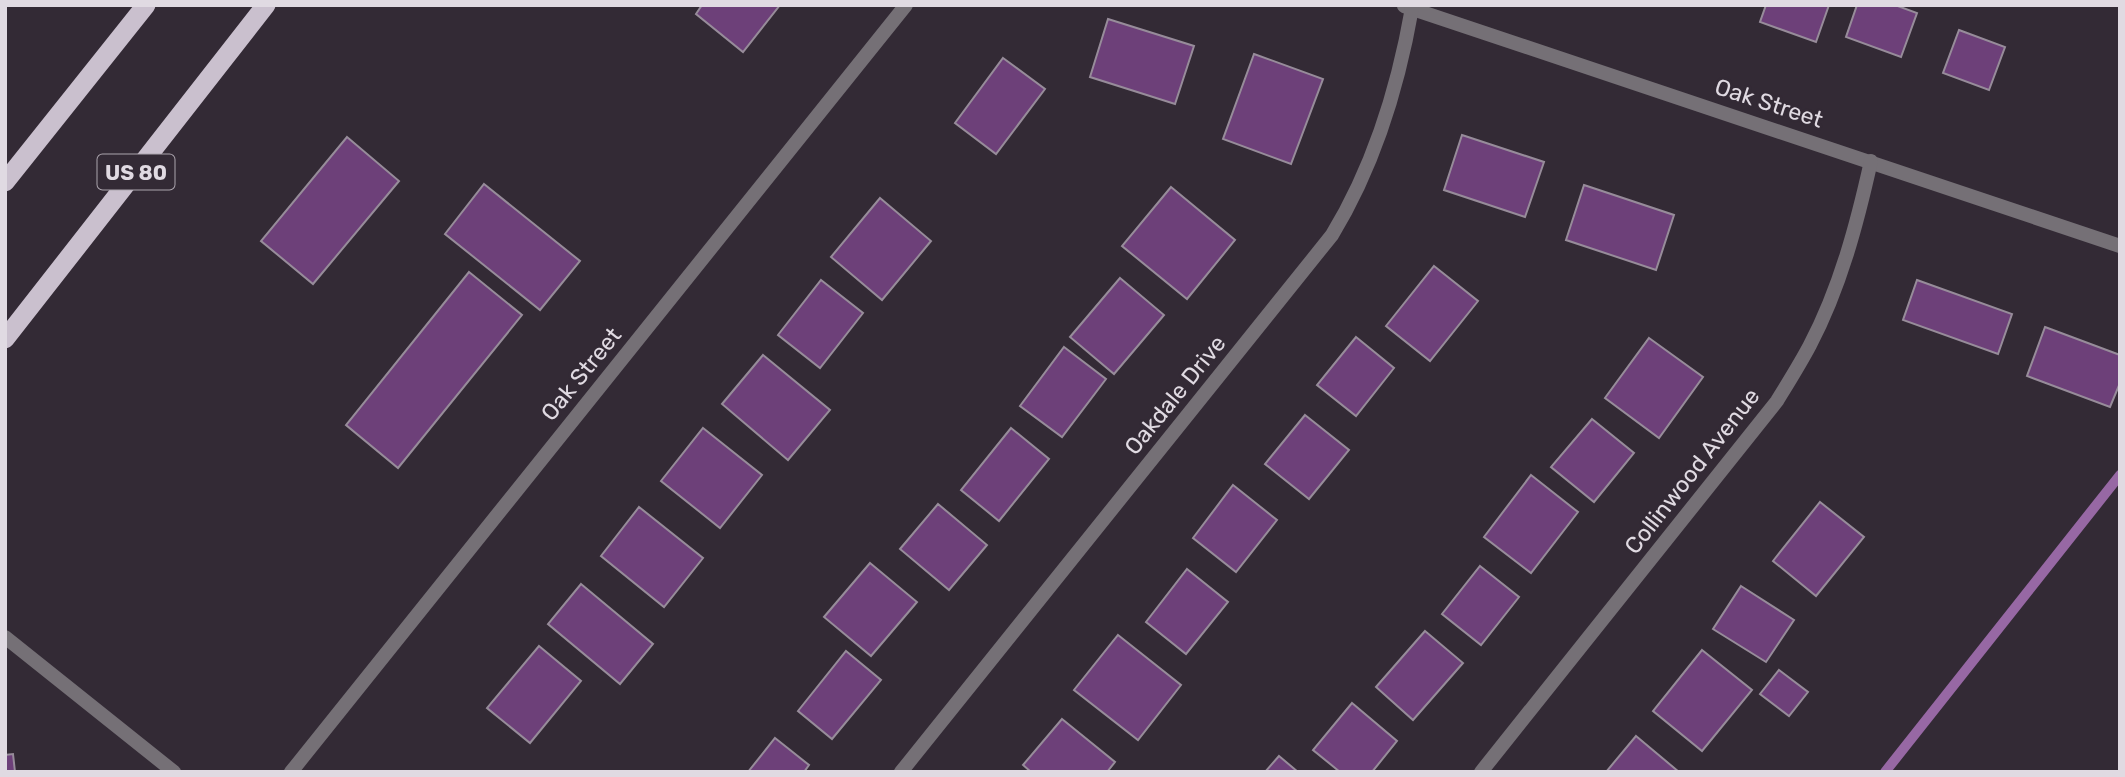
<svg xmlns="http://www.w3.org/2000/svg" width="2125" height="777" viewBox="0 0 2125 777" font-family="Rubik,sans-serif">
	<rect width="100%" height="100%" fill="#332a35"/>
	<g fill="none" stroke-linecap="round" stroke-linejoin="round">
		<polyline stroke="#9768a4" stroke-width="10" points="1885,772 2120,475"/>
	</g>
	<g fill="#6d4079" stroke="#978c9a" stroke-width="2">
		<polygon points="702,5 780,5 743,52 696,14"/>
		<polygon points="1766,5 1829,5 1816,42 1760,22"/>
		<polygon points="1857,5 1895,5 1917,13 1901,57 1846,37"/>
		<polygon points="1108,19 1194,46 1175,104 1090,77"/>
		<polygon points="1959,30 2005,47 1989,90 1943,73"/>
		<polygon points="1254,54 1323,79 1291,164 1223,139"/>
		<polygon points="1003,58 1045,89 996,154 955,123"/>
		<polygon points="1462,135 1544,162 1525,217 1444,190"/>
		<polygon points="347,137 399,181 313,284 261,241"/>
		<polygon points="484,184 580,261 540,310 445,234"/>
		<polygon points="1584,185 1674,215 1656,270 1566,240"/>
		<polygon points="1171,187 1235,240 1187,299 1122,246"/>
		<polygon points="880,198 931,241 882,300 831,257"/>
		<polygon points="1434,266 1478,301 1430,361 1386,326"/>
		<polygon points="469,272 522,315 398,468 346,425"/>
		<polygon points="1120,278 1164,315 1114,374 1070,337"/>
		<polygon points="821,280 863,313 820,368 778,335"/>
		<polygon points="1917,280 2012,314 1998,354 1903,320"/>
		<polygon points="2045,327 2120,355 2120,383 2110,407 2027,376"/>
		<polygon points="1356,337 1394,368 1356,416 1317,385"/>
		<polygon points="1649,338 1703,377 1659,438 1605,398"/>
		<polygon points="1064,347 1106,379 1062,437 1020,406"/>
		<polygon points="763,355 830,410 788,460 722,404"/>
		<polygon points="1305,415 1349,450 1309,499 1265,464"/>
		<polygon points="1592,419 1634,453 1594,502 1551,467"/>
		<polygon points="703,428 762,475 720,528 661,481"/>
		<polygon points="1011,428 1049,459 999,521 961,490"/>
		<polygon points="1531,475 1578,512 1531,573 1484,537"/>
		<polygon points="1233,485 1277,520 1236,572 1193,538"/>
		<polygon points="1820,502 1864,537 1816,596 1773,561"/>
		<polygon points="938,504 987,545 949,590 900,549"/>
		<polygon points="639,507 703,558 664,607 601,556"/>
		<polygon points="870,563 917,602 871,656 824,617"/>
		<polygon points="1480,566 1519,597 1481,645 1442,614"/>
		<polygon points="1187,569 1228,602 1186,654 1146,622"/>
		<polygon points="581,584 653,644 620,684 548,624"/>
		<polygon points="1741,586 1794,620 1766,662 1713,629"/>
		<polygon points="1425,631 1463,663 1413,720 1376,687"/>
		<polygon points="1118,635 1181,685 1138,740 1074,690"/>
		<polygon points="539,646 581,681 530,743 487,708"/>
		<polygon points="1702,650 1752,690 1702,751 1653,711"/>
		<polygon points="846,651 881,680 832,739 798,711"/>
		<polygon points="1779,670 1808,692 1789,716 1760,694"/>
		<polygon points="1352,703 1397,741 1372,772 1340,772 1313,750"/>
		<polygon points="1062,719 1115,762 1107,772 1031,772 1023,765"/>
		<polygon points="1636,736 1679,772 1606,772"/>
		<polygon points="775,738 809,765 804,772 748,772"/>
		<polygon points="13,754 15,772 5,772 5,755"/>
		<polygon points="1279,756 1298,772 1265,772"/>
	</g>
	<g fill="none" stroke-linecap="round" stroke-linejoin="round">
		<g stroke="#757076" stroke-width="14">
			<polyline points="1404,6 2120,246"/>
			<polyline points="291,772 906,5"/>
			<path d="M 901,772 L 1332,235 C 1374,166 1398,88 1412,8"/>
			<path d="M 1481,772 L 1777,401 C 1788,383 1800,364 1810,345 C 1840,288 1857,224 1871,161"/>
		</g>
		<polyline stroke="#757076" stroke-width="14" points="5,637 174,772"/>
		<g stroke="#cac0ce" stroke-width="19">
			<polyline points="5,182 146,5"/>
			<polyline points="5,339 266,5"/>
		</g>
	</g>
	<g text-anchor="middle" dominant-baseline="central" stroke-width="5" stroke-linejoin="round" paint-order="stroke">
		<rect fill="#332a35" stroke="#aca5ae" stroke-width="2" x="97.5" y="154.5" width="77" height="35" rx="5"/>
		<g font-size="21" font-weight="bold" fill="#e0dae2">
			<text x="136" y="172">US 80</text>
		</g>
		<g font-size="23" fill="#e0dae2" stroke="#332a35">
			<text transform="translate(1769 103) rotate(18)">Oak Street</text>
			<text transform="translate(581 374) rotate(-51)">Oak Street</text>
			<text transform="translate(1175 395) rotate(-51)">Oakdale Drive</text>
			<text transform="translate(1692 471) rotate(-52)">Collinwood Avenue</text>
		</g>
	</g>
	<rect width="2125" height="777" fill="none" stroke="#e0dae2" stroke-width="14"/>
</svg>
